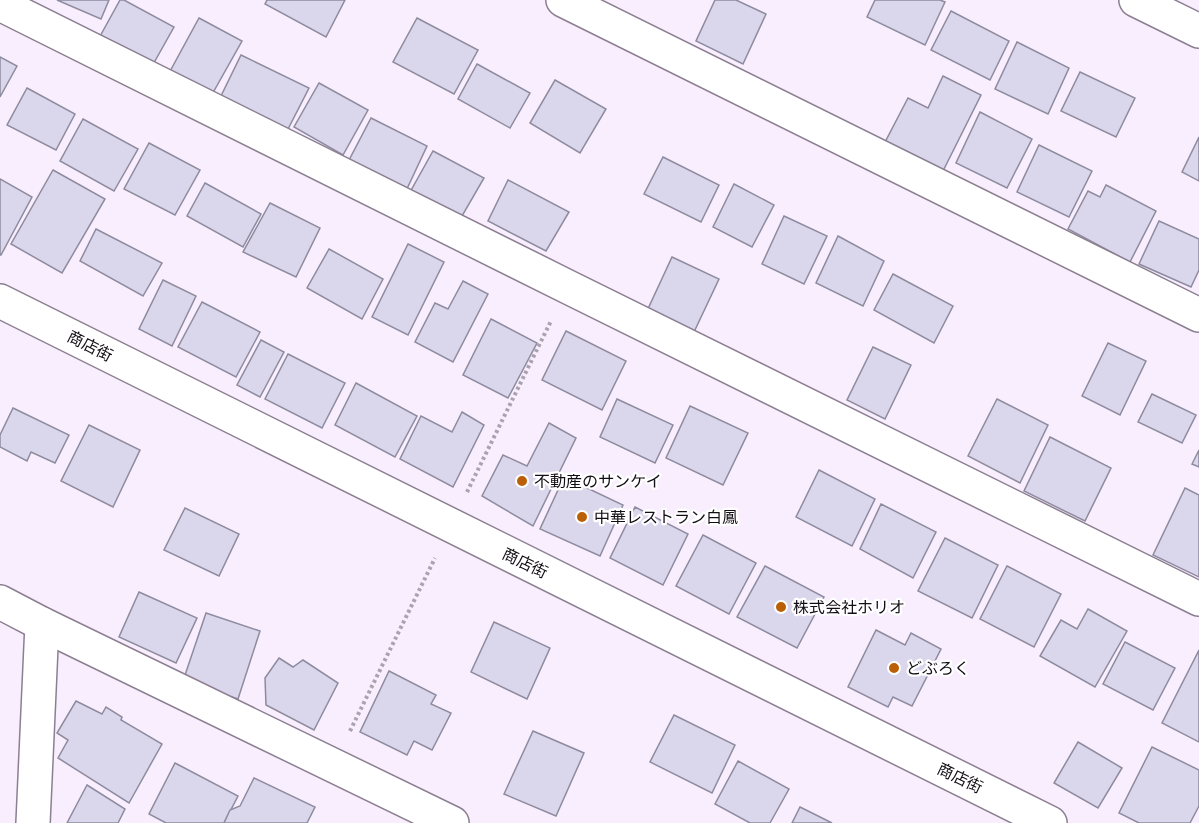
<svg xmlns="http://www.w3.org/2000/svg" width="1199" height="823" viewBox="0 0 1199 823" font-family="Bitter,'Noto Sans JP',serif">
	<rect width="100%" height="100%" fill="#f8eefe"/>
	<g fill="#dad6ec" stroke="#8f8b9f" stroke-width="1.5">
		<polygon points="57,0 109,0 101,19"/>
		<polygon points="120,0 124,0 174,27 151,68 98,40"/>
		<polygon points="267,0 345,0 326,37 265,4"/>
		<polygon points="715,0 736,0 766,14 743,64 696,41"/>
		<polygon points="875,0 940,0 945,2 925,45 867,17"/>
		<polygon points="951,11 1009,41 990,80 931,50"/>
		<polygon points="199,18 242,41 210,98 168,75"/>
		<polygon points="417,18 478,50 454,94 393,62"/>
		<polygon points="1017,42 1069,68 1048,114 995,89"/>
		<polygon points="241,55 309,88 287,131 220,98"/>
		<polygon points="0,57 17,66 0,97"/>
		<polygon points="477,64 530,93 510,128 458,99"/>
		<polygon points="1080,72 1135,98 1116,137 1061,111"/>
		<polygon points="943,76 981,95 940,177 882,148 908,98 928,108"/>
		<polygon points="555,80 606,109 580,153 530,123"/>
		<polygon points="319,83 368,110 343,155 294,127"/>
		<polygon points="27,88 75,114 56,150 7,125"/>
		<polygon points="980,112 1032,139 1007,188 956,163"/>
		<polygon points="371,118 427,146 405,193 347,164"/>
		<polygon points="83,119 138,149 114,191 60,161"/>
		<polygon points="1199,137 1199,181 1182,172"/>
		<polygon points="149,143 200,170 175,215 124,189"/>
		<polygon points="1039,145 1092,171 1069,217 1017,192"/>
		<polygon points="433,151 484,178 458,223 409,194"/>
		<polygon points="663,157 719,185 701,222 644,194"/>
		<polygon points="53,170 105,199 62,273 11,244"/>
		<polygon points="0,179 32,197 1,255 0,255"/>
		<polygon points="508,180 569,212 546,251 488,221"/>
		<polygon points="205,183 261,214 243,247 187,216"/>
		<polygon points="734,184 774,205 752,247 713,227"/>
		<polygon points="1106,185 1156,211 1130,262 1068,229 1088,191 1100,197"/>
		<polygon points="270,203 320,228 296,277 243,252"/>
		<polygon points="784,216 827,236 804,284 762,264"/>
		<polygon points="1159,221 1199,239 1199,270 1191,287 1139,264"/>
		<polygon points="96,229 162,263 143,296 80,261"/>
		<polygon points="838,236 884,261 863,306 816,283"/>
		<polygon points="408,244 444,262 408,335 372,317"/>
		<polygon points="329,249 383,279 362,319 307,288"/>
		<polygon points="672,257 719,279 694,332 647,311"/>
		<polygon points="893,274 953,306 934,343 874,310"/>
		<polygon points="163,280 196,296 172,346 139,329"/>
		<polygon points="463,281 488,294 453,362 415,342 435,303 448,309"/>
		<polygon points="202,302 260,332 236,377 178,347"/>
		<polygon points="491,319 537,343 508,398 463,375"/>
		<polygon points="566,331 626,361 602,410 542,380"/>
		<polygon points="261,340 284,352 260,397 237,385"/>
		<polygon points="1108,343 1146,361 1120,415 1082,396"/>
		<polygon points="873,347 911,365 885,419 847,400"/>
		<polygon points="288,354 345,383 322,428 265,399"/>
		<polygon points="356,383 417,416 395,457 335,425"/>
		<polygon points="1152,394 1196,415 1182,443 1138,422"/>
		<polygon points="617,399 673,425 655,463 600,437"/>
		<polygon points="997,399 1048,425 1020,483 968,456"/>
		<polygon points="690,406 748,433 723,485 666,458"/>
		<polygon points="13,408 69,435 55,463 31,452 27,461 0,447 0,435"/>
		<polygon points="462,412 484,425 453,487 400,459 421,416 452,432"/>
		<polygon points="549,423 576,438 533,526 482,496 503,455 527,466"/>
		<polygon points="89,425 140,450 113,507 61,481"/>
		<polygon points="1050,437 1111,468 1085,521 1024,491"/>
		<polygon points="1199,450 1199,467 1192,464"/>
		<polygon points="819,470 875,499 852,546 796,517"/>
		<polygon points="564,477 623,505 600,556 540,529"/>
		<polygon points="1185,488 1199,495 1199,577 1153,555"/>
		<polygon points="881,504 936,532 913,578 860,549"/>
		<polygon points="635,507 688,534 663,585 610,558"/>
		<polygon points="185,508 239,534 219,576 164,550"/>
		<polygon points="703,535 756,563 729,614 676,586"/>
		<polygon points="945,538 998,565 972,618 918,591"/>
		<polygon points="765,566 824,597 797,648 737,617"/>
		<polygon points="1007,566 1061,594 1034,647 980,619"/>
		<polygon points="139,592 197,618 176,663 119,637"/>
		<polygon points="1088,609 1127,631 1095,687 1040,656 1061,620 1077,629"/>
		<polygon points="206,613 260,631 238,699 183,681"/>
		<polygon points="494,622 550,648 527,699 471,672"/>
		<polygon points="876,630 905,645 911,633 941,649 912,706 893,697 888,707 848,687"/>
		<polygon points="1125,642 1175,668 1153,710 1103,684"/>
		<polygon points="1199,650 1199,742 1162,723"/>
		<polygon points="279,658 293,667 303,660 338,683 314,730 266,705 265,678"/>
		<polygon points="389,671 436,695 431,704 451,713 432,750 414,741 407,755 360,732"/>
		<polygon points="76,701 102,714 106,707 122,717 121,720 162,744 129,803 58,758 68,740 57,733"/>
		<polygon points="674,715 735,745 712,793 650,762"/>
		<polygon points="533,731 584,753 556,816 504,794"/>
		<polygon points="1078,742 1122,768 1098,808 1054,783"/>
		<polygon points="1152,747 1199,770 1199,806 1190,823 1139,823 1119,813"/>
		<polygon points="738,761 789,789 770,823 750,823 715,804"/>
		<polygon points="175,763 238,796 224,823 166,823 149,814"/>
		<polygon points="254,778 315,807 307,823 224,823 230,810 240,806"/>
		<polygon points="87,785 125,809 118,823 67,823"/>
		<polygon points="800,807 832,823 792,823"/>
	</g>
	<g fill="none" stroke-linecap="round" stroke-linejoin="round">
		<g stroke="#8b7f91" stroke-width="36">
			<g id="minor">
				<polyline points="563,0 1199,315"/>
				<polyline points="1136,0 1199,31"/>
				<polyline points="0,4 568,287 1199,599"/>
				<polyline points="0,301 1050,823"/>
				<polyline points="0,602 42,624 452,823"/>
				<polyline points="33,823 42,624"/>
			</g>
		</g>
		<g stroke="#aaa2ae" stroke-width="4" stroke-dasharray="3 3" stroke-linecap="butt">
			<polyline points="467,492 551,321"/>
			<polyline points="350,731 435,558"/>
		</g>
		<use href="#minor" stroke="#fff" stroke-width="33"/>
	</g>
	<g fill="#ba5f05" stroke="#fff" stroke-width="2">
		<circle cx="522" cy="481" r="6"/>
		<circle cx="582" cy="517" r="6"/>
		<circle cx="781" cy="607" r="6"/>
		<circle cx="894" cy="668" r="6"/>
	</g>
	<g text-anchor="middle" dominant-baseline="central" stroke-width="4.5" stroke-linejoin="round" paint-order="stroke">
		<g font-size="16" fill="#130e15" stroke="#fff">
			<text transform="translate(90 346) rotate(27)">商店街</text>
			<text transform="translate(525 563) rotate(26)">商店街</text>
			<text transform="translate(960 778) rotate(26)">商店街</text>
		</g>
		<g font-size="16" fill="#130e15" stroke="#fff" text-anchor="start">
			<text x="534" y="481">不動産のサンケイ</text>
			<text x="594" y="517">中華レストラン白鳳</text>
			<text x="793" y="607">株式会社ホリオ</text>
			<text x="906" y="668">どぶろく</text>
		</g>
	</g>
</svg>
